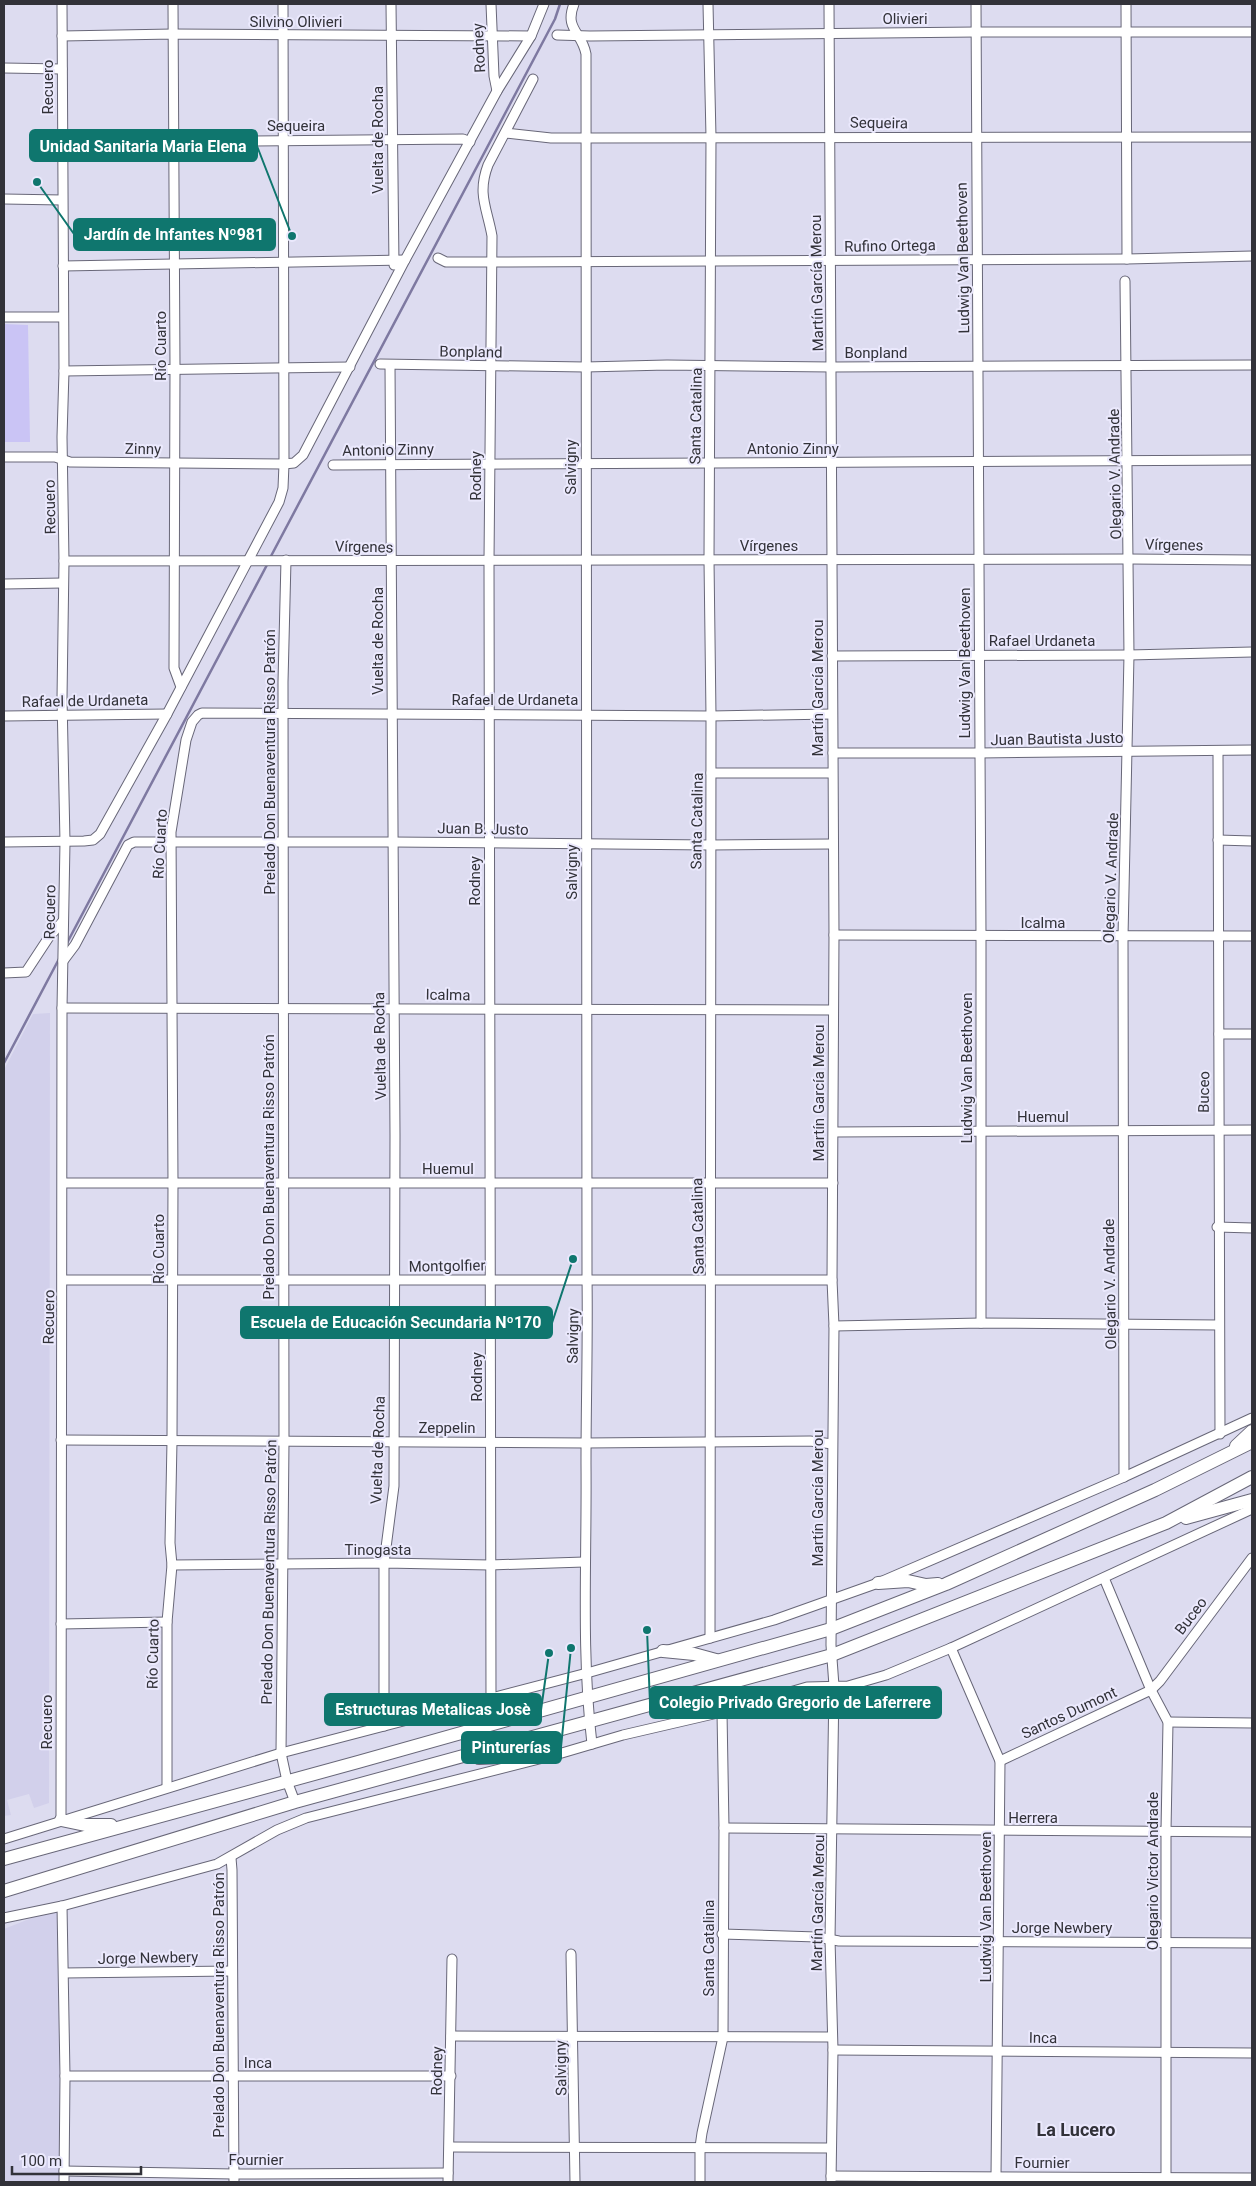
<svg xmlns="http://www.w3.org/2000/svg" width="1256" height="2186" viewBox="0 0 1256 2186" font-family="Roboto,sans-serif">
	<rect width="100%" height="100%" fill="#dddcf0"/>
	<g fill="#d2d0eb">
		<polygon points="50,1013 49,1803 34,1808 29,1794 7,1800 11,1815 4,1816 4,1070 33,1014"/>
		<polygon points="62,1906 64,2182 4,2182 4,1929"/>
	</g>
	<polygon fill="#cac4f5" points="4,324 28,325 30,442 4,442"/>
	<g fill="none" stroke-linecap="round" stroke-linejoin="round">
		<g stroke="#7e79a1" stroke-width="2.5">
			<polyline points="270,558 555,19 560,4"/>
			<polyline points="67,943 268,563"/>
			<polyline points="4,1063 60,957"/>
		</g>
		<g stroke="#686778" stroke-width="11">
			<g id="minor">
				<polyline points="173,4 175,368 174,668 181,687"/>
				<polyline points="391,4 394,265"/>
				<polyline points="491,4 494,76 497,91"/>
				<path d="M 574,4 C 564,29 582,32 586,54 C 586,462 583,870 587,1277 C 588,1339 586,1402 586,1464 C 587,1557 581,1651 592,1744"/>
				<polyline points="708,4 711,137 709,560 711,716 710,1638"/>
				<polyline points="829,4 834,935 832,1280 834,1326 831,1645 834,1686 830,1939 833,2050 831,2182"/>
				<polyline points="976,4 981,937 981,1323"/>
				<polyline points="1126,4 1127,259"/>
				<polyline points="557,35 590,36 976,32 1252,32"/>
				<polyline points="62,36 173,34 531,36"/>
				<polyline points="4,68 62,69"/>
				<polyline points="506,133 551,138 586,138 1252,137"/>
				<polyline points="61,143 463,139 470,142"/>
				<polyline points="4,199 62,200"/>
				<polyline points="438,258 446,262 490,262 1127,259 1252,256"/>
				<polyline points="63,266 405,260"/>
				<polyline points="4,317 63,317"/>
				<polyline points="380,364 585,367 667,365 832,367 1252,365"/>
				<polyline points="64,371 350,367"/>
				<polyline points="4,457 55,457 70,462 284,464 294,463 303,455 405,260 497,91 531,36 544,4"/>
				<polyline points="333,465 1252,460"/>
				<polyline points="286,560 283,682 284,1441 281,1753 287,1781 295,1802"/>
				<polyline points="64,561 1129,559 1252,560"/>
				<polyline points="4,584 63,583"/>
				<polyline points="832,656 1129,655 1252,652"/>
				<polyline points="4,716 167,714"/>
				<path d="M 1218,751 C 1218,979 1218,1207 1220,1434"/>
				<polyline points="833,753 979,753 1252,750"/>
				<polyline points="711,773 832,773"/>
				<polyline points="1218,840 1252,841"/>
				<polyline points="4,842 84,841 93,840 100,834 167,714 279,502 283,488 284,464 283,4"/>
				<polyline points="834,935 1252,936"/>
				<polyline points="63,961 75,945 128,845 134,842 393,842 710,845 832,844"/>
				<polyline points="4,973 26,972 49,937 63,921"/>
				<polyline points="62,1008 833,1010"/>
				<polyline points="1219,1034 1252,1034"/>
				<polyline points="834,1132 1252,1130"/>
				<polyline points="63,1183 833,1183"/>
				<polyline points="1217,1227 1252,1228"/>
				<polyline points="63,1280 832,1280"/>
				<polyline points="834,1326 981,1323 1219,1325"/>
				<polyline points="61,1440 586,1443 810,1441 832,1444"/>
				<polyline points="1124,1477 1123,937 1129,655 1125,281"/>
				<polyline points="172,1565 384,1563 490,1565 584,1562"/>
				<polyline points="1104,1578 1151,1690 1168,1722 1166,1831 1166,2178"/>
				<polyline points="61,1624 167,1622"/>
				<polyline points="951,1648 1000,1761 996,2177"/>
				<path d="M 491,1698 L 489,561 L 492,236 C 487,208 477,194 488,165 L 533,79"/>
				<polyline points="1168,1722 1252,1723"/>
				<polyline points="384,1726 384,1563 394,1486 395,1135 390,365"/>
				<polyline points="1000,1761 1151,1690 1160,1681 1252,1558"/>
				<polyline points="167,1787 167,1622 172,1565 170,1543 172,1441 173,1182 171,832 186,740 192,722 198,715 202,713 711,716 832,714"/>
				<polyline points="61,1820 62,1008 65,842 62,698 64,561 62,437 64,371 62,4"/>
				<polyline points="724,1828 1252,1832"/>
				<polyline points="4,1839 281,1753 587,1673 774,1620 878,1583 1124,1477 1252,1418"/>
				<polyline points="231,1858 232,1870 234,2182"/>
				<polyline points="62,1906 65,2076 64,2182"/>
				<polyline points="4,1918 62,1906 217,1864 277,1830 306,1818 555,1755 623,1735 722,1712 807,1687 848,1686 886,1675 951,1648 1252,1509"/>
				<polyline points="722,1934 817,1937 839,1941 1252,1943"/>
				<polyline points="571,1954 575,2182"/>
				<polyline points="64,1973 232,1971"/>
				<polyline points="451,2036 832,2037"/>
				<polyline points="833,2050 1252,2053"/>
				<polyline points="65,2076 451,2076"/>
				<polyline points="450,2147 830,2148"/>
				<polyline points="64,2171 234,2174 448,2173"/>
				<polyline points="831,2176 1252,2178"/>
				<polyline points="448,2182 452,1959"/>
				<polyline points="700,2182 700,2147 702,2133 723,2037 724,1828 722,1712"/>
			</g>
		</g>
		<g stroke="#686778" stroke-width="14">
			<g id="highway">
				<polyline points="1236,1446 1252,1431"/>
				<polyline points="1186,1518 1252,1500"/>
				<polyline points="878,1583 908,1581 926,1585 938,1584"/>
				<polyline points="663,1651 694,1654 716,1660"/>
				<polyline points="479,1758 555,1755"/>
				<polyline points="61,1820 85,1825 111,1825"/>
				<polyline points="4,1859 358,1762 831,1629 946,1584 1155,1490 1252,1442"/>
				<polyline points="4,1891 295,1802 832,1655 1166,1523 1252,1477"/>
			</g>
		</g>
		<use href="#minor" stroke="#fff" stroke-width="9"/>
		<use href="#highway" stroke="#fff" stroke-width="12"/>
	</g>
	<g text-anchor="middle" dominant-baseline="central" stroke-width="4" stroke-linejoin="round" paint-order="stroke">
		<g font-size="15" fill="#323239" stroke="#ebe9fd">
			<text x="905" y="19">Olivieri</text>
			<text x="296" y="22">Silvino Olivieri</text>
			<text transform="translate(479 48) rotate(-93)">Rodney</text>
			<text transform="translate(48 87) rotate(-90)">Recuero</text>
			<text transform="translate(879 123) rotate(1)">Sequeira</text>
			<text x="296" y="126">Sequeira</text>
			<text transform="translate(378 140) rotate(-90)">Vuelta de Rocha</text>
			<text transform="translate(890 246) rotate(-1)">Rufino Ortega</text>
			<text transform="translate(963 258) rotate(-91)">Ludwig Van Beethoven</text>
			<text transform="translate(817 283) rotate(-91)">Martín García Merou</text>
			<text transform="translate(161 346) rotate(-90)">Río Cuarto</text>
			<text transform="translate(471 352) rotate(1)">Bonpland</text>
			<text x="876" y="353">Bonpland</text>
			<text transform="translate(696 416) rotate(-89)">Santa Catalina</text>
			<text transform="translate(143 449) rotate(1)">Zinny</text>
			<text x="793" y="449">Antonio Zinny</text>
			<text transform="translate(388 450) rotate(-1)">Antonio Zinny</text>
			<text transform="translate(571 467) rotate(-90)">Salvigny</text>
			<text transform="translate(1115 474) rotate(-91)">Olegario V. Andrade</text>
			<text transform="translate(476 476) rotate(-90)">Rodney</text>
			<text transform="translate(50 507) rotate(-91)">Recuero</text>
			<text transform="translate(1174 545) rotate(1)">Vírgenes</text>
			<text x="769" y="546">Vírgenes</text>
			<text transform="translate(364 547) rotate(1)">Vírgenes</text>
			<text transform="translate(378 641) rotate(-90)">Vuelta de Rocha</text>
			<text x="1042" y="641">Rafael Urdaneta</text>
			<text transform="translate(965 663) rotate(-90)">Ludwig Van Beethoven</text>
			<text transform="translate(818 688) rotate(-90)">Martín García Merou</text>
			<text x="515" y="700">Rafael de Urdaneta</text>
			<text transform="translate(85 701) rotate(-1)">Rafael de Urdaneta</text>
			<text transform="translate(1057 739) rotate(-1)">Juan Bautista Justo</text>
			<text transform="translate(270 762) rotate(-90)">Prelado Don Buenaventura Risso Patrón</text>
			<text transform="translate(697 821) rotate(-89)">Santa Catalina</text>
			<text transform="translate(483 829) rotate(1)">Juan B. Justo</text>
			<text transform="translate(160 844) rotate(-87)">Río Cuarto</text>
			<text transform="translate(572 872) rotate(-90)">Salvigny</text>
			<text transform="translate(1111 878) rotate(-88)">Olegario V. Andrade</text>
			<text transform="translate(475 881) rotate(-90)">Rodney</text>
			<text transform="translate(50 912) rotate(-89)">Recuero</text>
			<text x="1043" y="923">Icalma</text>
			<text transform="translate(448 995) rotate(1)">Icalma</text>
			<text transform="translate(380 1046) rotate(-91)">Vuelta de Rocha</text>
			<text transform="translate(967 1068) rotate(-90)">Ludwig Van Beethoven</text>
			<text transform="translate(1204 1092) rotate(-89)">Buceo</text>
			<text transform="translate(819 1093) rotate(-90)">Martín García Merou</text>
			<text x="1043" y="1117">Huemul</text>
			<text transform="translate(269 1167) rotate(-90)">Prelado Don Buenaventura Risso Patrón</text>
			<text x="448" y="1169">Huemul</text>
			<text transform="translate(698 1226) rotate(-91)">Santa Catalina</text>
			<text transform="translate(159 1249) rotate(-90)">Río Cuarto</text>
			<text transform="translate(447 1266) rotate(-1)">Montgolfier</text>
			<text transform="translate(1110 1284) rotate(-91)">Olegario V. Andrade</text>
			<text transform="translate(49 1317) rotate(-89)">Recuero</text>
			<text transform="translate(573 1336) rotate(-89)">Salvigny</text>
			<text transform="translate(477 1377) rotate(-90)">Rodney</text>
			<text x="447" y="1428">Zeppelin</text>
			<text transform="translate(378 1450) rotate(-88)">Vuelta de Rocha</text>
			<text transform="translate(818 1498) rotate(-90)">Martín García Merou</text>
			<text x="378" y="1550">Tinogasta</text>
			<text transform="translate(269 1572) rotate(-89)">Prelado Don Buenaventura Risso Patrón</text>
			<text transform="translate(1191 1616) rotate(-53)">Buceo</text>
			<text transform="translate(153 1654) rotate(-89)">Río Cuarto</text>
			<text transform="translate(1069 1713) rotate(-25)">Santos Dumont</text>
			<text transform="translate(47 1722) rotate(-90)">Recuero</text>
			<text x="1033" y="1818">Herrera</text>
			<text transform="translate(1153 1871) rotate(-90)">Olegario Victor Andrade</text>
			<text transform="translate(818 1903) rotate(-89)">Martín García Merou</text>
			<text transform="translate(986 1907) rotate(-90)">Ludwig Van Beethoven</text>
			<text x="1062" y="1928">Jorge Newbery</text>
			<text transform="translate(709 1948) rotate(-90)">Santa Catalina</text>
			<text transform="translate(148 1958) rotate(-1)">Jorge Newbery</text>
			<text transform="translate(219 2005) rotate(-90)">Prelado Don Buenaventura Risso Patrón</text>
			<text transform="translate(1043 2038) rotate(1)">Inca</text>
			<text x="258" y="2063">Inca</text>
			<text transform="translate(561 2068) rotate(-91)">Salvigny</text>
			<text transform="translate(437 2071) rotate(-89)">Rodney</text>
			<text x="256" y="2160">Fournier</text>
			<text x="1042" y="2163">Fournier</text>
		</g>
		<g font-size="18" font-weight="bold" fill="#323239" stroke="#ebe9fd">
			<text x="1076" y="2129">La Lucero</text>
		</g>
	</g>
	<path fill="none" stroke="#0f766e" stroke-width="2" d="M292 236L257 146M37 182L74 234M573 1259L552 1323M647 1630L650 1703M549 1653L541 1710M571 1648L561 1747"/>
	<g fill="#0f766e" stroke="#ebe9fd" stroke-width="2">
		<circle cx="292" cy="236" r="5"/>
		<circle cx="37" cy="182" r="5"/>
		<circle cx="573" cy="1259" r="5"/>
		<circle cx="647" cy="1630" r="5"/>
		<circle cx="549" cy="1653" r="5"/>
		<circle cx="571" cy="1648" r="5"/>
	</g>
	<g fill="#0f766e" stroke="#0f766e" stroke-width="2">
		<rect x="30" y="130" width="227" height="31" rx="5"/>
		<rect x="74" y="219" width="201" height="31" rx="5"/>
		<rect x="241" y="1307" width="311" height="31" rx="5"/>
		<rect x="650" y="1687" width="291" height="31" rx="5"/>
		<rect x="325" y="1694" width="216" height="31" rx="5"/>
		<rect x="462" y="1732" width="99" height="31" rx="5"/>
	</g>
	<g font-size="16" text-anchor="middle" font-weight="bold" fill="#fff">
		<text x="143" y="152">Unidad Sanitaria Maria Elena</text>
		<text x="174" y="240">Jardín de Infantes Nº981</text>
		<text x="396" y="1328">Escuela de Educación Secundaria Nº170</text>
		<text x="795" y="1708">Colegio Privado Gregorio de Laferrere</text>
		<text x="433" y="1715">Estructuras Metalicas Josè</text>
		<text x="511" y="1753">Pinturerías</text>
	</g>
	<rect width="1256" height="2186" fill="none" stroke="#323239" stroke-width="10"/>
	<path d="M12 2166v8h129v-8" fill="none" stroke="#323239" stroke-width="2.5"/>
	<text x="20" y="2166" font-size="15" fill="#323239" stroke="#ebe9fd" stroke-width="4" paint-order="stroke">100 m</text>
</svg>
